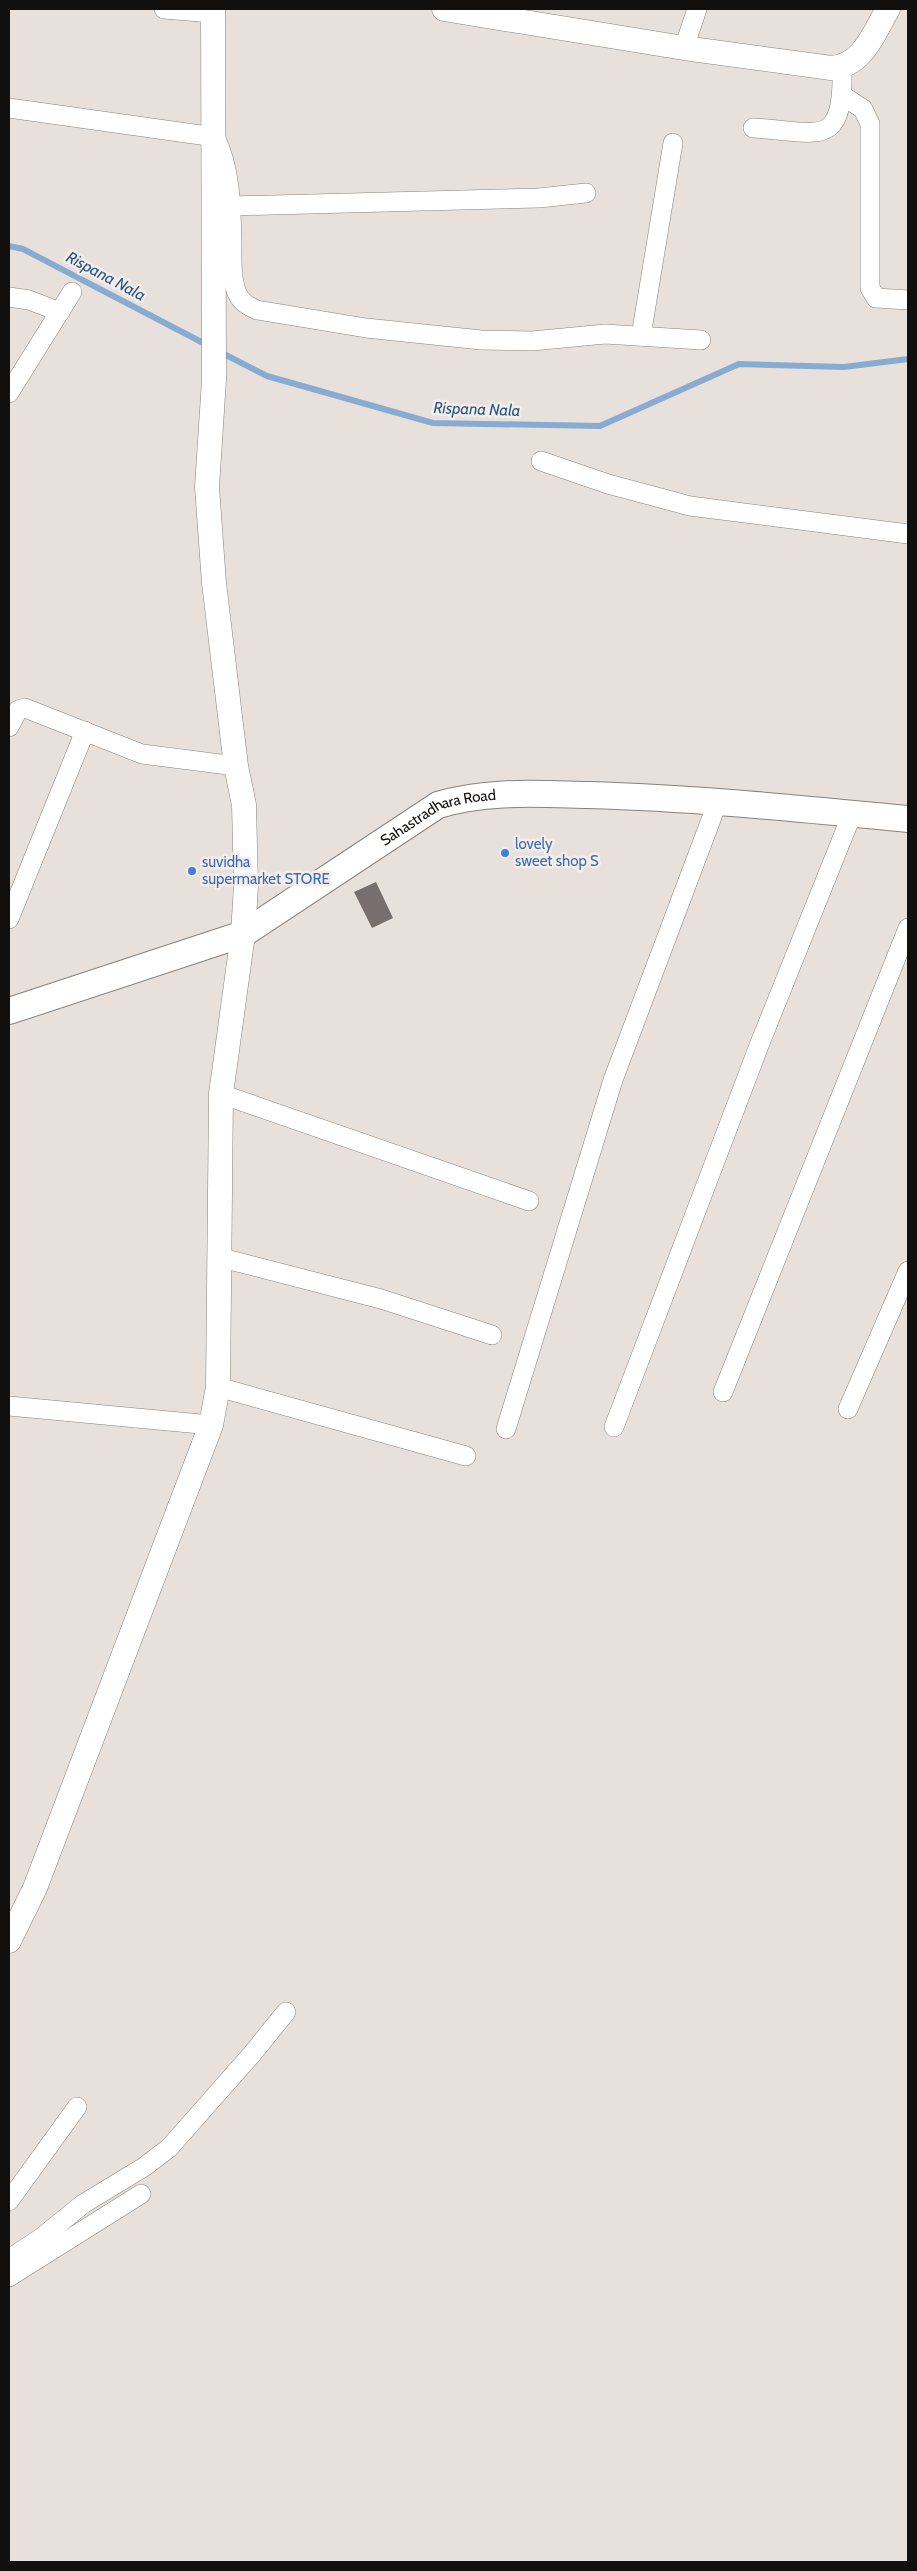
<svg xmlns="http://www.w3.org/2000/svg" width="917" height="2571" viewBox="0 0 917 2571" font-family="Cabin,sans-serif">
	<rect width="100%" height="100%" fill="#e8e0da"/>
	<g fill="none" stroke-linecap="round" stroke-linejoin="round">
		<g stroke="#88abd2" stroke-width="6">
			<polyline points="9,246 23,249 209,346"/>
			<polyline points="218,351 267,376 433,423 600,426 739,364 844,367 908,359"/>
		</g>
	</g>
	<polygon fill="#786e6e" points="376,882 393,918 372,928 354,892"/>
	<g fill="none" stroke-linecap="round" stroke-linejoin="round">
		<g stroke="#88827c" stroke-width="20">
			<g id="minor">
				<polyline points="164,9 213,13"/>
				<polyline points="684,48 697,9"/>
				<polyline points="843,96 863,109 870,124 870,288 876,298 908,300"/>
				<path d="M 9,108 L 215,137 C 231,169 231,207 232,243 C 232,259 231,278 237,293 C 241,302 248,306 257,310 L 366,328 L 481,340 L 532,341 L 605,334 L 701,340"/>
				<path d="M 753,128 C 820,132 844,150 842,67"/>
				<polyline points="231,206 539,198 586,193"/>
				<polyline points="9,297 29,300 60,312"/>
				<polyline points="641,336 673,143"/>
				<polyline points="9,393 72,292"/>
				<polyline points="541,461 608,484 690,506 908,534"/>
				<polyline points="9,727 18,710 25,708 142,754 236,766"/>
				<polyline points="9,919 85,731"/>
				<polyline points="221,1094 529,1201"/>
				<polyline points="218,1257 381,1299 492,1335"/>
				<polyline points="218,1387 466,1456"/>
				<polyline points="723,1392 908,928"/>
				<polyline points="9,1406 211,1425"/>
				<polyline points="848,1409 908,1271"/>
				<polyline points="614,1427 760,1043 852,814"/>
				<polyline points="506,1429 613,1080 718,801"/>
				<polyline points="9,2201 77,2107"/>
				<polyline points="9,2259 41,2238 83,2204 144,2167 169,2148 252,2054 286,2012"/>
				<polyline points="9,2277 141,2194"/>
			</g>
		</g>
		<g stroke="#88827c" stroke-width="25">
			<g id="tertiary">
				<path d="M 444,9 L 684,48 L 831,68 C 863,66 873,34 888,9"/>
				<polyline points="9,1941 35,1888 211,1425 218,1387 221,1094 243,934 246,886 244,805 236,766 214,583 207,487 214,380 213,9"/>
			</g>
		</g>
		<g stroke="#88827c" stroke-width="28">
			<g id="secondary">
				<path id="s1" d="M 9,1011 L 243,934 L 438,805 C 487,790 539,794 589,795 C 696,798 802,809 908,819"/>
			</g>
		</g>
		<use href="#minor" stroke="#fff" stroke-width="19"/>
		<use href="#tertiary" stroke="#fff" stroke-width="24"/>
		<use href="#secondary" stroke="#fff" stroke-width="26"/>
	</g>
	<g fill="#3f7fe0" stroke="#f5ede7" stroke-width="2">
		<circle cx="505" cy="853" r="5"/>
		<circle cx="192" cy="871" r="5"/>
	</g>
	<g text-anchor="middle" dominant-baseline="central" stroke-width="5" stroke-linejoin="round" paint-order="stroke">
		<g font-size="15" fill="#12100e" stroke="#f5ede7">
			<text stroke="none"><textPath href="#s1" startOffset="476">Sahastradhara Road</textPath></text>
		</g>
		<g font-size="15" fill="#366cbe" stroke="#f5ede7" text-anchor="start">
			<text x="515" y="844">lovely<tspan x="515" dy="17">sweet shop S</tspan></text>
			<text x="202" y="862">suvidha<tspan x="202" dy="17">supermarket STORE</tspan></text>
		</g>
		<g font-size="16" font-style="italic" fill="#26588b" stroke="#f5ede7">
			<text transform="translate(106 276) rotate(28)">Rispana Nala</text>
			<text transform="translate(477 409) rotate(2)">Rispana Nala</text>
		</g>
	</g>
	<rect width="917" height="2571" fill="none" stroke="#12100e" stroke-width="20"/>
</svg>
